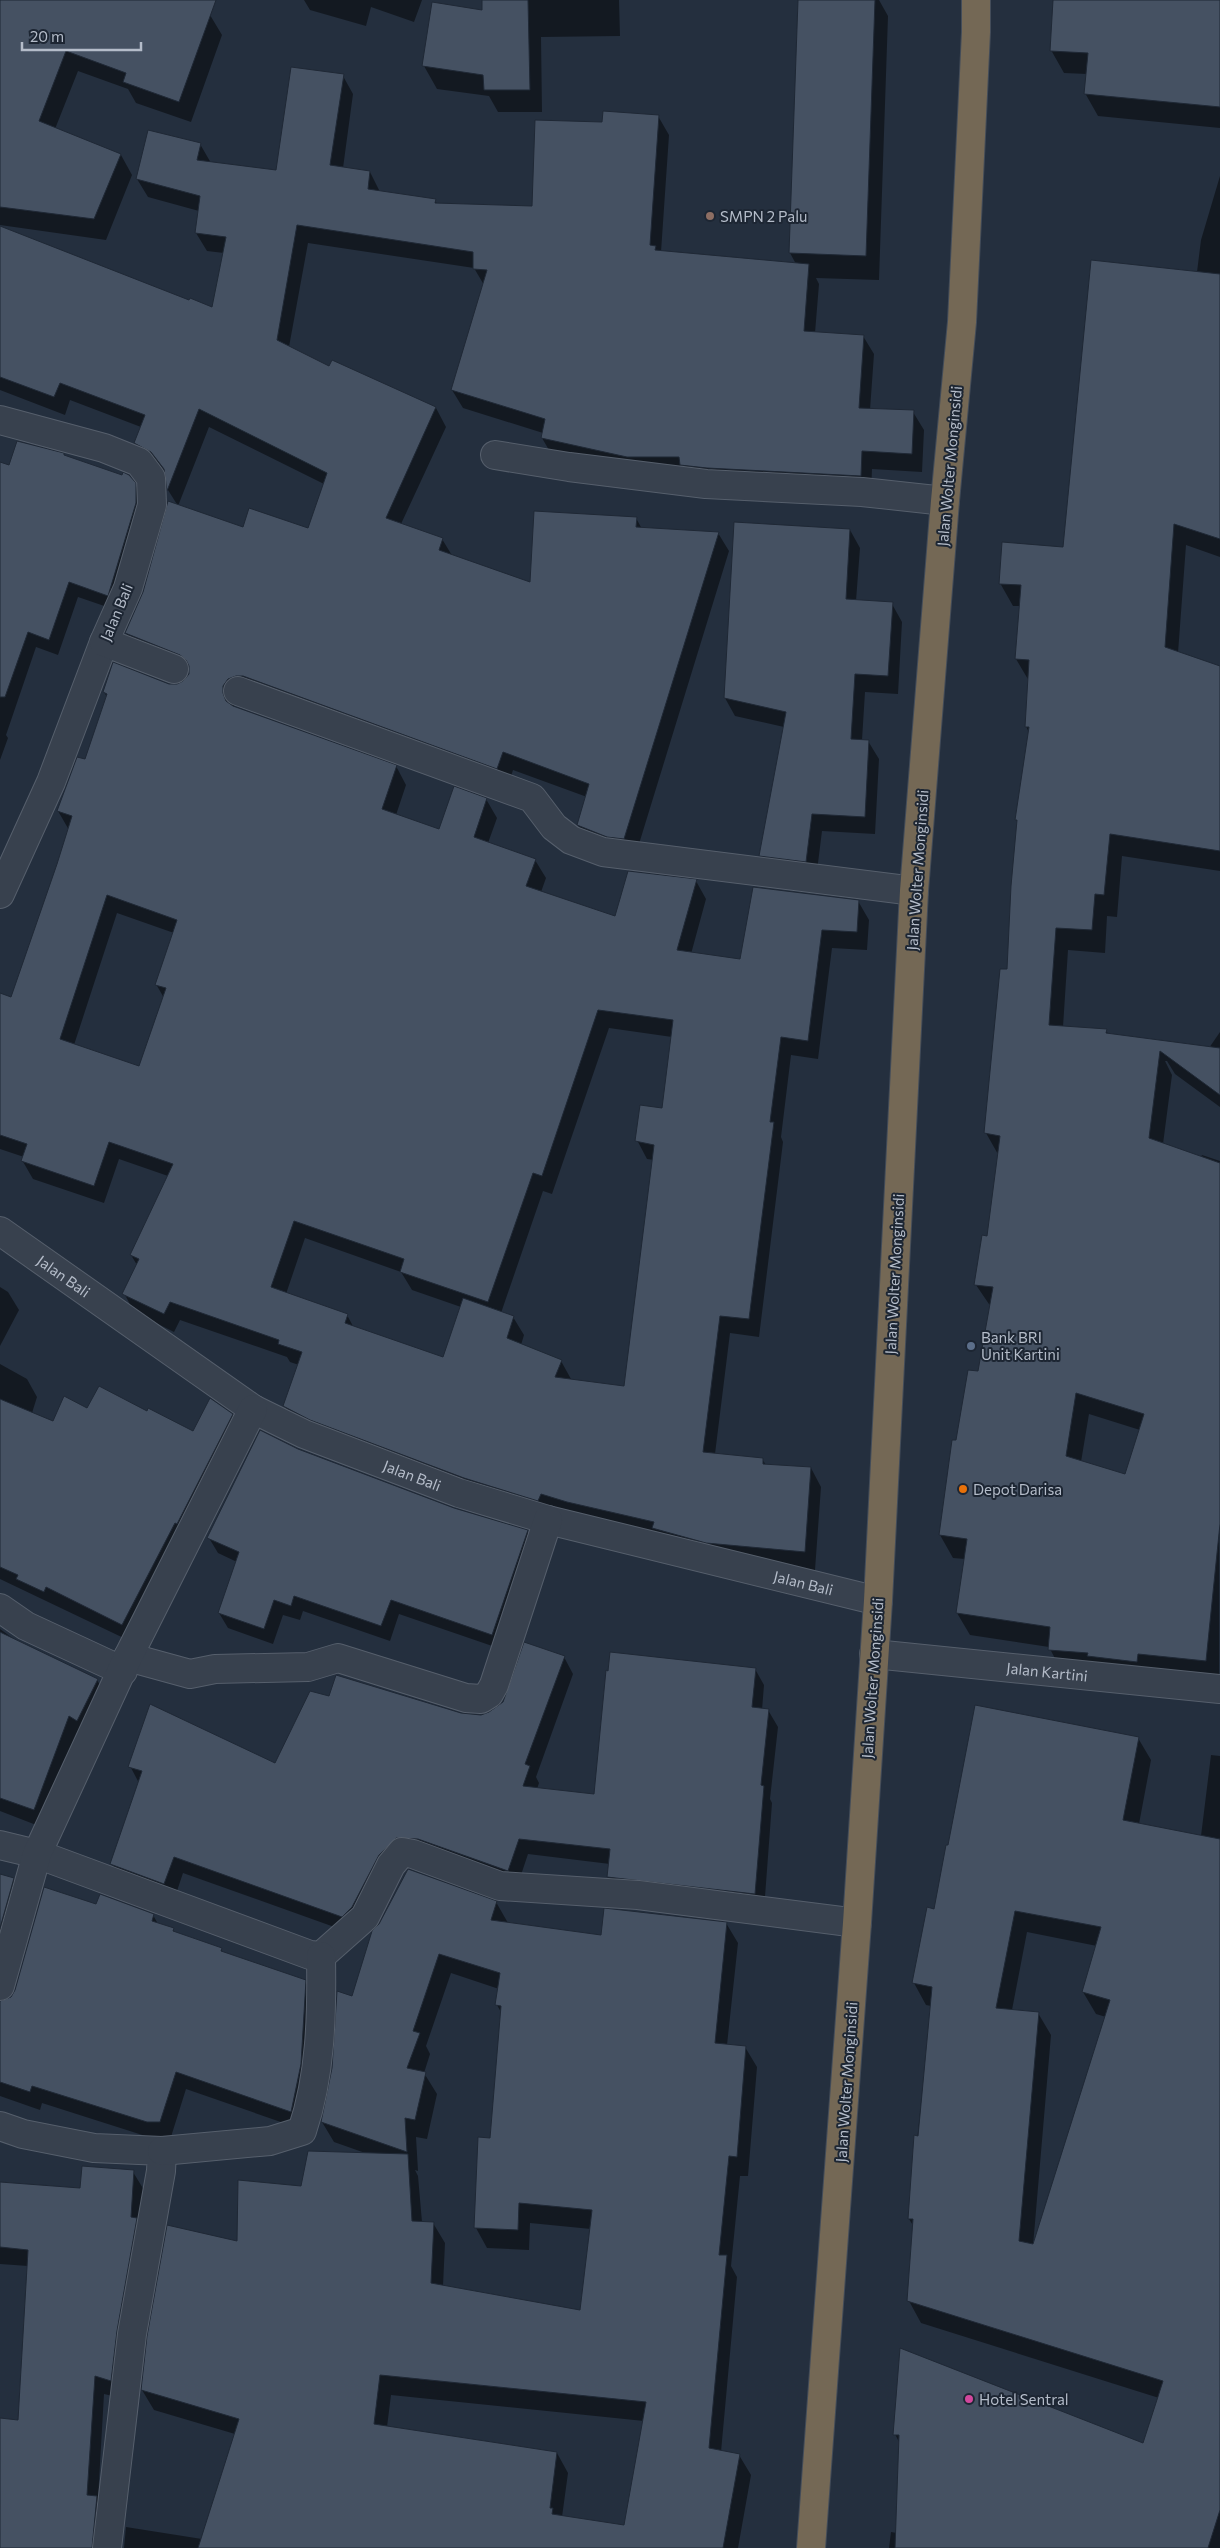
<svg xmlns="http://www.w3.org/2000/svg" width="1220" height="2548" viewBox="0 0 1220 2548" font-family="Commissioner,sans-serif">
	<rect width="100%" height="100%" fill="#242f3e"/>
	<g fill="#0007" fill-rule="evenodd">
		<polygon points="0,0 193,0 210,15 222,35 191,122 136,103 128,89 78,71 55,129 121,155 132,175 106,240 0,225"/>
		<polygon points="304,0 422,0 414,22 371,7 366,26 310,10"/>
		<polygon points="483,0 619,0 620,36 541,37 542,112 498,112 489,96 437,89 424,66 483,11"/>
		<path d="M 799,0 L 879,0 L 888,16 L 879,280 L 816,278 L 819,284 L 815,333 L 863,336 L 874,354 L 870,410 L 913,412 L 924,430 L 922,472 L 872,469 L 871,494 L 553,457 L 542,438 L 543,433 L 463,408 L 452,390 L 484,285 L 474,268 L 308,243 L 289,347 L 330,368 L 333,361 L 436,408 L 446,427 L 401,524 L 442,539 L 453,557 L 531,584 L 636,518 L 642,529 L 718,533 L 729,551 L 635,857 L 589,843 L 578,825 L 587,797 L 513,770 L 508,786 L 239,697 L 233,707 L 396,766 L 406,785 L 396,815 L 440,830 L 486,799 L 497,818 L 488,843 L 535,860 L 546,878 L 541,892 L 616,918 L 696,881 L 706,899 L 691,954 L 741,960 L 858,901 L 869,920 L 867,950 L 832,948 L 818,1059 L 791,1055 L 781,1137 L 783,1142 L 759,1337 L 730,1333 L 715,1454 L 762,1459 L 766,1465 L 811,1468 L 821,1487 L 815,1570 L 718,1561 L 578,1520 L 295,1425 L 285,1406 L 299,1365 L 290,1362 L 287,1357 L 180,1320 L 174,1332 L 134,1312 L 124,1293 L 137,1265 L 131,1255 L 168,1176 L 119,1159 L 104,1203 L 33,1179 L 22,1160 L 24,1157 L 0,1149 L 0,994 L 12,998 L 69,830 L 58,811 L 86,761 L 107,697 L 104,692 L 177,686 L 184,682 L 190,672 L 137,652 L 126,633 L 178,506 L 168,490 L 166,474 L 146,462 L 135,443 L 141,427 L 70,400 L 65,415 L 0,390 L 0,263 L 213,309 L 224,253 L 207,251 L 196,233 L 199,211 L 148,197 L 137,179 L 200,144 L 211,163 L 277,172 L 343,76 L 353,94 L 343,168 L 370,172 L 380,192 L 435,200 L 437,204 L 534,207 L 604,124 L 658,116 L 669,135 L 661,252 L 796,264 L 790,253 ZM 209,427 L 324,484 L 309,529 L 243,529 L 178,506 ZM 117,913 L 174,933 L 156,984 L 164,998 L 140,1068 L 74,1045 ZM 609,1028 L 672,1037 L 663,1109 L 637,1140 L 647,1159 L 654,1160 L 625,1387 L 571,1379 L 561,1361 L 521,1345 L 524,1335 L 513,1317 L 501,1313 L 543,1191 L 552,1194 ZM 305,1238 L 401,1272 L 412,1290 L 461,1307 L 444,1359 L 354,1328 L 347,1315 L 286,1294 Z"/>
		<polygon points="1054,0 1220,0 1220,128 1098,116 1085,93 1087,74 1064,73 1051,50"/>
		<path d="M 1220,176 L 1220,557 L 1186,545 L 1178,653 L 1220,667 L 1220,871 L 1122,856 L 1117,917 L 1107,916 L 1105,953 L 1068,950 L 1063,1027 L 1106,1030 L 1108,1034 L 1209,1048 L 1220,1032 L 1220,1107 L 1175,1074 L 1167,1061 L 1165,1061 L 1172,1075 L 1163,1144 L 1201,1157 L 1202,1155 L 1220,1161 L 1219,1683 L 1062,1672 L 1049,1647 L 970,1635 L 957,1613 L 965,1559 L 953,1558 L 940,1535 L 957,1442 L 979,1373 L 991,1307 L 976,1285 L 988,1238 L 999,1156 L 986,1133 L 1009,970 L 1018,823 L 1016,819 L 1029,733 L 1026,726 L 1029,681 L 1016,659 L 1020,606 L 1013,606 L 1000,583 L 1064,548 L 1197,272 L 1201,240 ZM 1089,1414 L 1140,1430 L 1126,1476 L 1081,1462 Z"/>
		<polygon points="65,457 135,484 144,500 116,610 78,597 58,655 36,647 6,735 8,738 0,760 0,464 9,467"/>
		<polygon points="850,530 860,548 856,601 892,604 902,622 898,694 865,692 862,740 868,741 879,759 875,834 822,831 816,879 771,873 760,856 784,727 735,716 725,698"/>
		<polygon points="0,1287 8,1292 19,1310 0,1346"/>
		<polygon points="0,1364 27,1379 37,1397 32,1413 53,1422 88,1410 147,1413 194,1432 232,1415 242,1433 132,1642 0,1579"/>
		<polygon points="298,1450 453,1509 527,1531 536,1547 501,1649 399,1614 390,1641 303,1611 300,1620 283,1615 273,1644 228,1628 219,1613 237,1562 218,1553 209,1538"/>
		<polygon points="0,1629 18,1642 97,1680 108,1698 44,1828 0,1811"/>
		<polygon points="564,1657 573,1674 536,1777 539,1783 537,1789 595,1796 755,1669 764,1685 762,1710 768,1710 778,1727 770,1799 772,1803 764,1910 618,1893 608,1877 610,1864 528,1854 517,1887 407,1853 351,1933 183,1873 174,1900 121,1881 112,1864 139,1783 130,1766 276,1765 330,1697 481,1716 490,1713"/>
		<path d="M 1138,1738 L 1151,1760 L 1139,1824 L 1201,1836 L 1211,1755 L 1220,1756 L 1220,2548 L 889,2548 L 891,2532 L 897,2533 L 900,2444 L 895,2434 L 1144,2445 L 1159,2398 L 921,2323 L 909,2301 L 914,2227 L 909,2219 L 931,2006 L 926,2005 L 914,1983 L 935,1910 ZM 1027,1932 L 1097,1946 L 1083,1992 L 1096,2014 L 1106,2017 L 1033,2246 L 1051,2035 L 1038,2013 L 1012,2010 Z"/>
		<polygon points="0,1874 13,1879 24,1897 0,1981"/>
		<path d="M 496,1902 L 508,1923 L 602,1937 L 726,1923 L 738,1943 L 727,2045 L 745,2047 L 757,2067 L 748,2176 L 740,2176 L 731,2266 L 737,2277 L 721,2452 L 739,2455 L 751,2475 L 738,2548 L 124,2548 L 126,2527 L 202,2539 L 235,2434 L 154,2410 L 142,2390 L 238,2243 L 302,2187 L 368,2154 L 334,2142 L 322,2122 L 353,1998 ZM 451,1973 L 499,1989 L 497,2005 L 502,2014 L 492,2139 L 476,2228 L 487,2248 L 529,2250 L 530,2223 L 591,2229 L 582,2311 L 443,2286 L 445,2243 L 433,2223 L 422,2222 L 418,2176 L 415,2170 L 418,2171 L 416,2137 L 427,2139 L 437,2094 L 424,2073 L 430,2054 L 426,2046 ZM 391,2395 L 644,2421 L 625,2527 L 562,2517 L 568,2473 L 557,2453 L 387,2427 Z"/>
		<polygon points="97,1906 153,1915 158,1924 173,1929 175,1934 221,1949 224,1954 305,1981 315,2000 301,2129 186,2089 170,2140 158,2140 42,2103 40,2110 0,2096 0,2002 11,1998"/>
		<polygon points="133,2172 144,2190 121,2398 104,2394 98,2499 107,2515 103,2548 0,2548 0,2420 19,2421 28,2266 0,2264 0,2183 81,2190"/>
	</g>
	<g fill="#455162" stroke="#1f2835" fill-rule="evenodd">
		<polygon points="0,0 216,0 179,102 123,82 126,73 66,51 39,121 121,154 94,219 0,207"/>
		<polygon points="482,0 528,0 530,90 484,90 483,75 422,66 432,2 482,10"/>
		<polygon points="798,0 875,0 866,256 789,253"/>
		<polygon points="1053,0 1220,0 1220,107 1084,94 1088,53 1050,51"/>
		<path d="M 291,67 L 344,74 L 330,165 L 370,171 L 368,189 L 436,199 L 435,203 L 532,206 L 535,120 L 602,122 L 603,111 L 659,115 L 650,245 L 656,246 L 655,250 L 809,264 L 804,331 L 864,335 L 859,408 L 914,410 L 912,454 L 862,451 L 861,476 L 707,468 L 680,465 L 679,457 L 627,457 L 541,438 L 545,419 L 451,390 L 487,270 L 473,269 L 473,252 L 297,225 L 277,340 L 329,366 L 332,360 L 436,407 L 386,518 L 443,538 L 439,550 L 530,582 L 534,511 L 637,517 L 636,527 L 719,532 L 624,839 L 607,837 L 577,825 L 589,784 L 503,752 L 497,769 L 243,676 L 236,676 L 228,679 L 223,686 L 223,693 L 226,701 L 233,706 L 397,765 L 382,809 L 439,829 L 454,786 L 487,798 L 474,837 L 536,859 L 526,886 L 615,916 L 628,871 L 697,879 L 677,950 L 740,959 L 753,887 L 859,900 L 857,932 L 822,930 L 808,1041 L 781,1037 L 770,1122 L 774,1122 L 749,1319 L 720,1316 L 703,1452 L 763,1458 L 763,1464 L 811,1467 L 805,1552 L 706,1543 L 652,1528 L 654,1522 L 567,1502 L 541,1494 L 538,1501 L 464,1478 L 310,1420 L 283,1406 L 302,1352 L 278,1344 L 279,1340 L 170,1302 L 164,1314 L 122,1294 L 139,1259 L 130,1255 L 173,1164 L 109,1142 L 94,1186 L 21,1161 L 27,1144 L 0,1135 L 0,993 L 11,997 L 57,864 L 72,816 L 57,811 L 77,757 L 85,759 L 107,694 L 103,692 L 113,662 L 169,684 L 177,684 L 183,681 L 189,674 L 189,666 L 186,660 L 180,655 L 125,633 L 143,592 L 168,501 L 243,527 L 249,508 L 308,528 L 327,473 L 199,409 L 167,491 L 164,469 L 151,452 L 134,443 L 145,415 L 60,383 L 54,397 L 0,377 L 0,226 L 189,300 L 190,298 L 212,307 L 226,237 L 195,233 L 200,196 L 136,179 L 148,130 L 201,143 L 197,160 L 276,170 ZM 107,895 L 177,920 L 155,985 L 166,988 L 139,1066 L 60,1039 ZM 598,1010 L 673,1020 L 662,1108 L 640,1105 L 635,1141 L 654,1145 L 624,1386 L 555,1377 L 562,1360 L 507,1338 L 514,1316 L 463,1298 L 443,1357 L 345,1323 L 348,1314 L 271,1287 L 294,1221 L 404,1259 L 400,1272 L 488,1302 L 533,1173 L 542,1176 Z"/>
		<path d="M 1091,260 L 1220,274 L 1220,539 L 1174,524 L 1165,647 L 1220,666 L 1220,851 L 1110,834 L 1104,895 L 1095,894 L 1092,930 L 1056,928 L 1049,1025 L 1107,1029 L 1106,1033 L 1220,1048 L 1220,1095 L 1160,1051 L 1149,1138 L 1220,1163 L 1220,1524 L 1206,1661 L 1138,1654 L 1137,1662 L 1087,1656 L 1088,1653 L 1048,1650 L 1050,1627 L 956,1613 L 967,1539 L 939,1535 L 952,1440 L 956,1440 L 968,1370 L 978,1371 L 993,1287 L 974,1285 L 982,1235 L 987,1236 L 1000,1136 L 984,1133 L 1000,969 L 1007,969 L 1011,886 L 1017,820 L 1015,820 L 1029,727 L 1025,727 L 1029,660 L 1015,659 L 1021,585 L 999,584 L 1002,542 L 1063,547 ZM 1076,1393 L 1144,1414 L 1125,1474 L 1066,1456 Z"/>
		<polygon points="17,441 64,453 64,455 122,475 123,472 129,475 136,483 136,503 108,596 69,582 49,640 28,632 5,697 0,697 0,462 9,465"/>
		<polygon points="734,522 850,529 846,599 893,602 888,676 855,674 851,739 869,740 865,817 812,814 806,862 759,856 786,712 724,698"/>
		<polygon points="99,1386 147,1411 148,1408 193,1431 210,1398 233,1414 177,1524 175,1523 122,1625 46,1587 44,1592 16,1579 18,1575 0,1567 0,1399 53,1421 64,1396 87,1408"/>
		<polygon points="260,1430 298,1449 454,1508 528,1530 492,1635 391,1600 381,1626 294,1596 291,1606 274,1600 264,1629 218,1613 239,1552 207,1538"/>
		<polygon points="0,1632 98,1679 77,1721 69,1716 34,1810 0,1798"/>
		<polygon points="524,1642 565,1656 525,1764 530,1766 523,1786 594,1794 606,1670 608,1671 610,1652 756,1668 752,1707 769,1709 761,1785 764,1786 755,1894 607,1877 610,1849 519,1839 508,1871 418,1839 396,1838 379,1855 352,1907 342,1917 174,1857 164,1884 110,1864 142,1771 128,1767 150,1704 275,1763 310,1691 329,1696 336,1675 461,1713 481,1715 489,1712 503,1702"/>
		<path d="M 975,1705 L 1139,1737 L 1123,1820 L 1220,1839 L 1220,2510 L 1208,2548 L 895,2548 L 899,2435 L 893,2435 L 900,2348 L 1143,2443 L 1163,2381 L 907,2301 L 913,2219 L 908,2219 L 914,2135 L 918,2136 L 932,1987 L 912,1983 L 927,1907 L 934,1909 L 946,1845 L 948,1845 ZM 1015,1911 L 1101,1927 L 1082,1992 L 1110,2000 L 1033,2244 L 1019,2241 L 1039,2012 L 996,2008 Z"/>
		<path d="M 408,1869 L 497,1901 L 491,1920 L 601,1935 L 604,1908 L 727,1922 L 715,2043 L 746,2046 L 737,2157 L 729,2156 L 719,2255 L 727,2255 L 709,2448 L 740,2454 L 723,2548 L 198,2548 L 239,2419 L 141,2390 L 147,2336 L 167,2225 L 237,2241 L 238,2180 L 301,2186 L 308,2151 L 408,2154 L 412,2221 L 434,2222 L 431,2283 L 580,2310 L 592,2210 L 519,2203 L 518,2230 L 474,2228 L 478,2137 L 490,2138 L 501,2006 L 495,2005 L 500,1973 L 439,1954 L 413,2031 L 420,2033 L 407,2068 L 426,2072 L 415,2120 L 405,2118 L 407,2152 L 321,2122 L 332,2068 L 337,1991 L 352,1996 L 372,1931 L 379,1924 ZM 380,2375 L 646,2402 L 624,2525 L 552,2514 L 553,2508 L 550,2508 L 557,2452 L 374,2424 Z"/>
		<polygon points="0,1874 14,1878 0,1928"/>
		<polygon points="44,1887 96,1904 100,1894 154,1914 152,1921 174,1928 173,1931 222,1948 221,1951 306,1980 301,2064 291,2112 176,2072 160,2122 147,2122 32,2086 30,2092 0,2082 0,2001 11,1997 15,1990"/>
		<polygon points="82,2166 134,2170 131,2217 137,2218 117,2331 111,2381 95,2376 87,2495 97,2496 92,2548 0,2548 0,2418 18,2420 28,2250 0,2247 0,2182 80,2188"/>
	</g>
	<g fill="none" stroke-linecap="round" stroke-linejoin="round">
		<g stroke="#565f6c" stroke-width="30">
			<g id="minor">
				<polyline points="0,420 104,448 139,462 151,478 152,505 128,588 104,642 51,782 0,894"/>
				<polyline points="495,455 569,467 706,484 862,492 945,501"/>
				<polyline points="104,642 174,669"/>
				<polyline points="238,691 532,798 554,827 571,840 603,852 914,891"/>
				<path id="s1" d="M 0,1231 L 253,1409 L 304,1434 L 459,1493 L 548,1520 L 878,1601"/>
				<polyline points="0,1608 26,1626 123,1671"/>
				<path id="s2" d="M 874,1654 L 1220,1689"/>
				<polyline points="128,1657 190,1674 215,1669 308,1667 338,1658 466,1698 481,1699 489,1694 494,1685 548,1520"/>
				<polyline points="0,1845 37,1854 310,1955 321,1956 365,1917 391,1865 402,1852 413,1854 500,1886 638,1895 857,1923"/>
				<polyline points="0,1986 37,1854 128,1657 253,1409"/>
				<polyline points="0,2126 23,2134 94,2148 162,2151 161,2171 132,2334 107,2548"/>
				<path d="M 162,2151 L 270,2141 L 302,2131 C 321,2075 322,2014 321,1956"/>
			</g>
		</g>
		<g stroke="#434c59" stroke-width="30">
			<polyline id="highway" points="811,2548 857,1923 878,1601 914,891 945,501 962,322 976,32 976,0"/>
		</g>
		<use href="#minor" stroke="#38414e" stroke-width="28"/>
		<use href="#highway" stroke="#746855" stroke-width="28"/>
	</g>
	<circle fill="#8d6e63" stroke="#1d2633" stroke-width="2" cx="710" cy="216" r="5"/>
	<circle fill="#5c6f8a" stroke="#1d2633" stroke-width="2" cx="971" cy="1346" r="5"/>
	<circle fill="#e8710a" stroke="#1d2633" stroke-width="2" cx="963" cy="1489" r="5"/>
	<circle fill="#d1479c" stroke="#1d2633" stroke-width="2" cx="969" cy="2399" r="5"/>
	<g text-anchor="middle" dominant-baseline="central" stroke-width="4" stroke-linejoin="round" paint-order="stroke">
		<g font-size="15" fill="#b4bcc9" stroke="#1d2633" text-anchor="start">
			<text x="720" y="216">SMPN 2 Palu</text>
			<text x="981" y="1337">Bank BRI<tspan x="981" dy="17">Unit Kartini</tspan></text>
			<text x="973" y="1489">Depot Darisa</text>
			<text x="979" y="2399">Hotel Sentral</text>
		</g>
		<g font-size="15" fill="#b4bcc9" stroke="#1d2633">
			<text transform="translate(949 466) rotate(-85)">Jalan Wolter Monginsidi</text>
			<text transform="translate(116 612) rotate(-67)">Jalan Bali</text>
			<text transform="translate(917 870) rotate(-86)">Jalan Wolter Monginsidi</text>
			<text transform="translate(894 1274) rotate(-87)">Jalan Wolter Monginsidi</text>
			<text stroke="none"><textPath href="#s1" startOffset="78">Jalan Bali</textPath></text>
			<text stroke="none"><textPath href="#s1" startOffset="482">Jalan Bali</textPath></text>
			<text stroke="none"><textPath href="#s1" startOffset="888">Jalan Bali</textPath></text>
			<text stroke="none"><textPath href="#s2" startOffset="174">Jalan Kartini</textPath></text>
			<text transform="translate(872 1678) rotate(-86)">Jalan Wolter Monginsidi</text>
			<text transform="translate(846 2082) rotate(-86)">Jalan Wolter Monginsidi</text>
		</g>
	</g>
	<path d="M22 42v8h119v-8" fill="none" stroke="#b4bcc9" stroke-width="2.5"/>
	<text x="30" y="42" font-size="15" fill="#b4bcc9" stroke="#1d2633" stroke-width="4" paint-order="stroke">20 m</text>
</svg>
